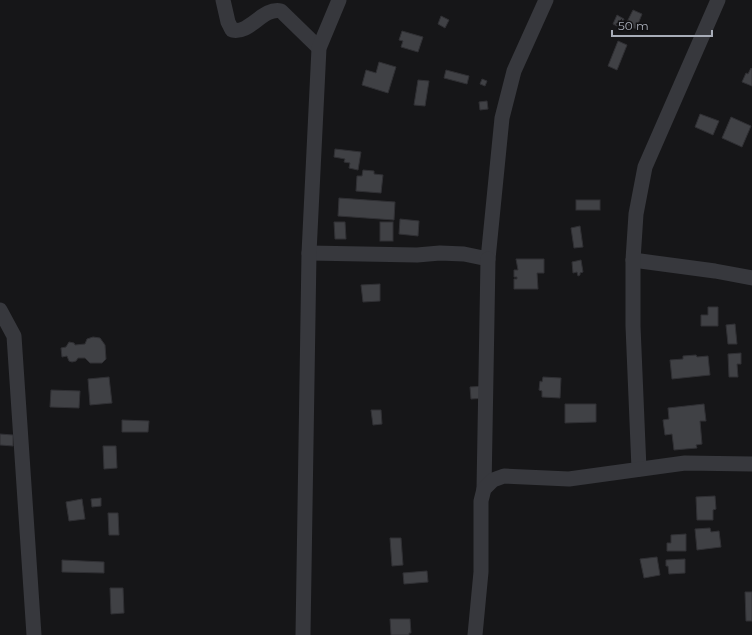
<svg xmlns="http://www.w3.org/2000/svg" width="752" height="635" viewBox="0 0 752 635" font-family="Montserrat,sans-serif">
	<rect width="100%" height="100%" fill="#161618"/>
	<g fill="#404145" stroke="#303034">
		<polygon points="633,10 642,14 636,29 626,24"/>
		<polygon points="617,15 624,19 621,28 613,24"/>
		<polygon points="441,16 449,20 445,28 438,24"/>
		<polygon points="402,31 423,37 418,52 401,47 403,41 399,40"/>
		<polygon points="618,41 627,45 617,70 608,66"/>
		<polygon points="379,62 396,67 388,93 362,85 366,70 376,73"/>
		<polygon points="751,68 752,69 752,86 742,82 746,73 748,74"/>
		<polygon points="446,70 469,76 467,84 444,78"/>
		<polygon points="482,79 487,81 485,86 480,84"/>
		<polygon points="418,80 429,81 425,106 414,105"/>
		<polygon points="487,101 488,109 480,110 479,102"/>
		<polygon points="700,114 719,121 713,135 695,127"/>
		<polygon points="731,117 751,126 742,147 722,138"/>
		<polygon points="335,149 361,152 358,170 349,168 350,163 344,162 345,159 334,157"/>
		<polygon points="363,170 374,171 374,174 383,175 381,193 356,191 357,176 362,176"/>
		<polygon points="339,198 395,202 394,220 338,216"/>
		<rect x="576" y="200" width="24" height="10"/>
		<polygon points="400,219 419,221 418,236 399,234"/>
		<polygon points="334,222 345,222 346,239 335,239"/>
		<rect x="380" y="222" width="13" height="19"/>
		<polygon points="580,226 583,247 574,248 571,228"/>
		<polygon points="516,259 544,259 544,273 537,273 538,289 514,289 514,279 517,279 517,277 514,277 514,270 518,270"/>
		<polygon points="581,260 583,272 580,273 580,275 578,276 577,272 573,273 572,262"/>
		<polygon points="380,284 380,301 363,302 361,285"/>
		<polygon points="708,307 718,307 718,326 701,326 701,315 708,315"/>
		<polygon points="735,324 737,344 728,344 726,325"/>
		<polygon points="93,337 100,338 105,345 106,359 102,363 90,363 85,358 78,358 76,361 72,362 69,361 67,356 62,357 61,348 66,347 69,342 74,343 75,345 85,344 87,339"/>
		<polygon points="741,353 741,364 737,364 738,377 729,377 728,354"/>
		<polygon points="696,355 697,357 708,356 710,375 672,379 670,360 683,359 683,356"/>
		<polygon points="109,377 112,403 90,405 88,379"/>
		<polygon points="543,377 561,378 560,398 542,397 542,391 539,390 540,381 542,382"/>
		<polygon points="486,386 487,398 471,399 470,387"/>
		<polygon points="51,390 80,391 79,408 50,407"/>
		<polygon points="565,404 596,404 596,422 565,423"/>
		<polygon points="704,404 706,421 700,421 702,444 696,445 697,448 674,450 672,434 665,435 663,420 669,419 668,408"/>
		<polygon points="371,410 381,410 382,424 373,425"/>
		<polygon points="122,420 149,421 148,432 122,432"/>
		<polygon points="0,434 13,435 13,446 0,445"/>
		<polygon points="103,446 116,446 117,468 104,469"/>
		<polygon points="715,496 716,509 713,510 713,520 697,520 696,497"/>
		<polygon points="101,498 101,506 92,507 91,499"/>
		<polygon points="82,499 85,519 69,521 66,502"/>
		<polygon points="108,513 118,513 119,535 109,535"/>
		<polygon points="710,528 711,532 719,531 721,547 697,550 695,529"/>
		<polygon points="686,534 686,551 667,551 667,543 671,543 671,535"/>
		<polygon points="390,538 401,538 403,565 392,566"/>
		<polygon points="657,557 660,575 644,578 640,559"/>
		<polygon points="685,559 685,573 669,574 668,566 666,566 666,560"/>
		<polygon points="62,560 104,562 104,573 62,572"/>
		<polygon points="427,571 428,582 404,584 403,573"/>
		<polygon points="110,588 123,588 124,613 111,614"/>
		<polygon points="745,592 752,592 752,621 746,621"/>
		<polygon points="390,619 410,619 411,633 409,633 409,635 391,635"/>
	</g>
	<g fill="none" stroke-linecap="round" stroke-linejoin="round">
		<g stroke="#37383d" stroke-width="15">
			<path d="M 223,0 L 228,22 L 232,30 C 251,34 262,7 281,11 L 319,48"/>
			<polyline points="309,253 417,255 440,253 464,254 488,259 502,118 514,71 546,0"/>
			<polyline points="633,260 715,271 752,278"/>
			<polyline points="0,310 14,336 34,635"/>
			<polyline points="639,469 633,326 633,260 636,214 645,167 718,0"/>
			<polyline points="484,489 488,259"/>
			<polyline points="303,635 309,253 319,48 339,0"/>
			<polyline points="475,635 481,572 481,501 484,489 493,480 504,476 569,479 685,463 752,464"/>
		</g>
	</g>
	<path d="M612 30v6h100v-6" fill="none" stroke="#a8adb8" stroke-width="2"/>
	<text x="618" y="30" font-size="12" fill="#a8adb8" stroke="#111113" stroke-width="3" paint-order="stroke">50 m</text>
</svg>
